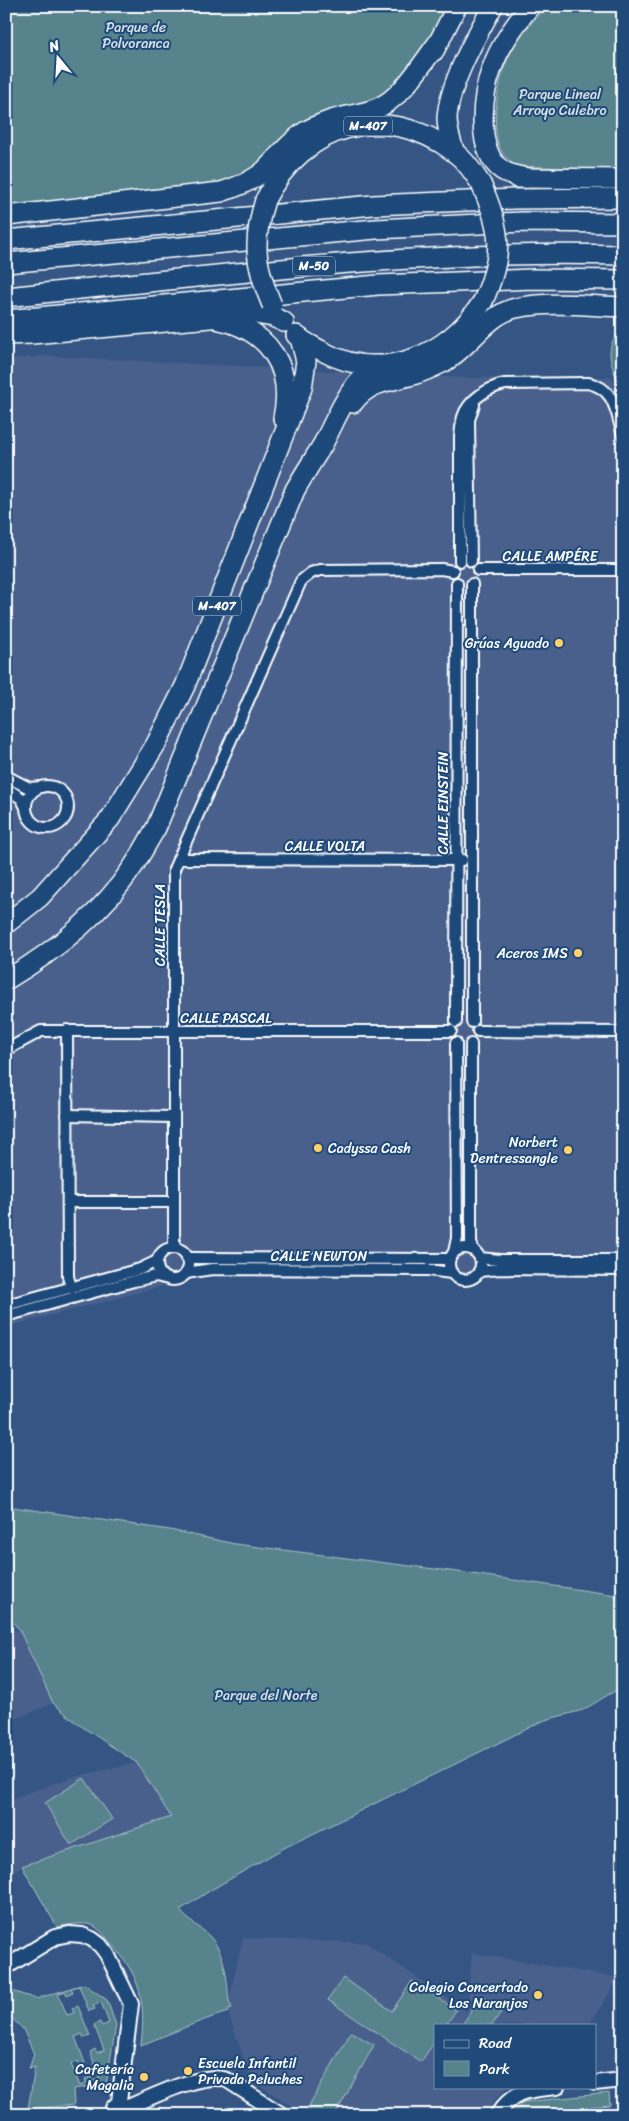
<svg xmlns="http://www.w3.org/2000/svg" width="629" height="2121" viewBox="0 0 629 2121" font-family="Sriracha,sans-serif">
	<rect width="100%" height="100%" fill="#355684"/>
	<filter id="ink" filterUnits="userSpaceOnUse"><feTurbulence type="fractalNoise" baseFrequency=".02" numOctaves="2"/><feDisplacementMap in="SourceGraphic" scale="10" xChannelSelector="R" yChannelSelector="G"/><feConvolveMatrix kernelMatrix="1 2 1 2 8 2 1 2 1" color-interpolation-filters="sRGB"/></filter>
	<g filter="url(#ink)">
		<g fill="#48618d">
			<polygon points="45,356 463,378 612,377 623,412 623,1277 201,1276 6,1327 6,360"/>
			<polygon points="19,1629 53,1703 6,1723 6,1635"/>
			<polygon points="137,1763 171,1818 22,1866 6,1877 6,1801 69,1778"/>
			<polygon points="243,1938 366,1943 467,2012 472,1953 619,1978 589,2025 435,2025 435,2087 507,2087 496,2098 483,2115 306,2115 251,2080 227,2009"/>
		</g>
		<g fill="#56838c" stroke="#aac1c6" fill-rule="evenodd">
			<polygon points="6,6 447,6 422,52 398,83 375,101 257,169 230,181 6,208"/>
			<path d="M 546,6 L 623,6 L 623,170 L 515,166 C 511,161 505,157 502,152 C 488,131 499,72 511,52 C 520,35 534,20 546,6 Z"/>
			<path d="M 623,331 L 623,391 C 614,373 599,345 623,331 Z"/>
			<path d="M 6,1506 L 170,1530 L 235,1544 L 458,1572 L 623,1596 L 623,1686 L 583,1710 L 545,1720 L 282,1849 L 211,1890 L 180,1910 C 188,1922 203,1928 212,1939 C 226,1957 227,1980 229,2002 L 232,2008 L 228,2009 L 228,2012 C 198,2021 170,2034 141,2045 C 146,2001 141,1978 112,1944 C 106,1937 100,1929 92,1925 C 81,1922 68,1925 57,1927 L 22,1866 L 171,1817 L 137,1763 L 78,1724 L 53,1703 L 19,1629 L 6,1615 Z"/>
			<polygon points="84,1778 112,1819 71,1845 45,1803"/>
			<polygon points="343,1978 392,2011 412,1981 456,2010 446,2025 435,2025 435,2041 421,2062 328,2000"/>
			<path d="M 84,1984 L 107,2000 L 116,2025 L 106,2085 L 73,2089 L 74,2105 L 28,2109 L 35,2067 L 29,2069 L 34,2054 L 23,2029 L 6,2013 L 6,1989 L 36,1999 ZM 79,1986 L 89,2011 L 95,2009 L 93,2005 L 101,2002 L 109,2023 L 102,2026 L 100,2022 L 94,2025 L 104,2050 L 97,2053 L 95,2049 L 90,2052 L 100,2078 L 93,2081 L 91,2077 L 85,2079 L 86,2083 L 80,2086 L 71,2064 L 78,2061 L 80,2065 L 85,2063 L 75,2037 L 82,2034 L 84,2038 L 90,2036 L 78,2006 L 72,2008 L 74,2013 L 67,2015 L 58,1994 L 65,1991 L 67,1995 L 73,1992 L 71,1988 Z"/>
			<polygon points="482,1995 503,2009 492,2025 462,2025"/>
			<polygon points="351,2032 374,2045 335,2115 317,2115 307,2109"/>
			<polygon points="609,2093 610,2105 589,2107 590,2115 509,2115 524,2102"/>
		</g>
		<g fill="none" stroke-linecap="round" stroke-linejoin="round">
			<g stroke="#fff" stroke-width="14">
				<g id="street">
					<path d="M 460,561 L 460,437 C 461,430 461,423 463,417 C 468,400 489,387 505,384 L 588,383 C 615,388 616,412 623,435"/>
					<polyline points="471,561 469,420 474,405"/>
					<polyline points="478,570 623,570"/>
					<polyline points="472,584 472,1022"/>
					<polyline points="6,776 29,788 41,787"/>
					<circle cx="47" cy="807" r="21"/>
					<polyline points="6,788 21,798 26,807"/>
					<polyline points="178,859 462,860"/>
					<polyline points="456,1022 457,583"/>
					<polyline points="67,1030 68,1276 71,1288"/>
					<polyline points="478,1031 623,1032"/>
					<polyline points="471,1044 471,1243 474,1251"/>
					<polyline points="6,1050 41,1031 451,1031"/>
					<polyline points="67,1115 173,1117"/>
					<polyline points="68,1202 174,1202"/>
					<circle cx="465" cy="1264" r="16"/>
					<polyline points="174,1248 174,869 301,581 311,573 320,570 441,569 453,571"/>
					<circle cx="173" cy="1264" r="16"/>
					<polyline points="454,1252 457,1238 456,1043"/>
					<polyline points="187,1258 449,1259"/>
					<polyline points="480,1258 500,1260 623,1260"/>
					<polyline points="479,1271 500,1269 623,1270"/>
					<polyline points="186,1273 212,1269 428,1270 451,1273"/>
					<polyline points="6,1305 140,1269 157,1261"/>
					<polyline points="6,1316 134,1281 156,1276 164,1278"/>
				</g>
			</g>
			<g stroke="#fff" stroke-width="18">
				<g id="secondary">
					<polyline points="6,1967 55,1937 69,1934 82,1935 92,1939 100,1945 107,1954 131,2004 119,2102 113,2108"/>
					<polyline points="595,2083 623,2080"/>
					<path d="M 116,2112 C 143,2102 201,2070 227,2080 L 282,2115"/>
					<path d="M 497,2115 C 515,2089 528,2090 557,2087"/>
				</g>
			</g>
			<g stroke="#fff" stroke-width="22">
				<g id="highway">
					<polyline points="434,51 457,6"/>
					<path d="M 455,153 C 451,142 447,130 447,118 C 449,84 476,36 493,6"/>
					<polyline points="517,178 623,179"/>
					<path d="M 527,178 C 519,176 509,175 502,170 C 475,151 482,95 492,68 C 500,45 515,25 530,6"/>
					<path d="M 265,200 C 303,125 384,100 454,152 C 465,160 473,172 481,184"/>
					<path d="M 6,216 L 221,192 C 237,187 253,181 265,170 C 279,156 290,141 306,131 C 329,117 352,117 375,109 C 401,100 423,62 440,40"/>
					<polyline points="6,240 373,205 515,199 623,198"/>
					<polyline points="6,263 376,229 523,222 623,223"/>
					<path d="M 6,297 C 211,276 417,249 623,255"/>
					<polyline points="6,320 378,285 533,279 623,280"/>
					<path d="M 220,320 C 269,331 294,368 283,418"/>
					<polyline points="6,335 32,334 255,314 273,317 284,322"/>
					<path d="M 296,335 C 303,342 313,346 322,351 C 382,384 448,356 483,301"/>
					<path d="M 353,403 C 369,381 389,382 413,375 C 424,372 434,367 444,362 C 470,347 487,314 516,308 C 550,301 589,306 623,307"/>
					<polyline points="6,924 40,897 110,819 156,744 185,686 302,388 306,361 300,338"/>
					<path d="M 6,980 C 55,951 100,916 132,868 C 141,855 148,841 156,828 L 295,490 C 304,474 314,459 323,444 C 338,415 349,384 376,365"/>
				</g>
			</g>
			<use href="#street" stroke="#1f4a7a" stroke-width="10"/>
			<use href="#secondary" stroke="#1f4a7a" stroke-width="14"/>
			<use href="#highway" stroke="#1f4a7a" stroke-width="19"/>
			<g stroke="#fff" stroke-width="22" stroke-linecap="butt">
				<g id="highway-bridge">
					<path d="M 481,184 C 502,231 504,254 483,301"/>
					<path d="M 265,200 C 252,242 255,265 272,305"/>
				</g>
			</g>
			<use href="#highway-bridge" stroke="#1f4a7a" stroke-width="19"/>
		</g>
	</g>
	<g fill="#ffd166" stroke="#1f4a7a" stroke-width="2">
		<circle cx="559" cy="643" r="5"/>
		<circle cx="578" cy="953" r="5"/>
		<circle cx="318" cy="1148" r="5"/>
		<circle cx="568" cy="1150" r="5"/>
		<circle cx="538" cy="1995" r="5"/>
		<circle cx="188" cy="2071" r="5"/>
		<circle cx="144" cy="2077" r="5"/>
	</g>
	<g text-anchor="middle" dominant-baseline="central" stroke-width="4" stroke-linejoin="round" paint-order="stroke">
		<g fill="#1f4a7a" stroke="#bcc9d7" stroke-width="1">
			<rect x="344" y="116.5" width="48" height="19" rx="4"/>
			<rect x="293" y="256.5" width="42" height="19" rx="4"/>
			<rect x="193" y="596.5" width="48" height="19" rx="4"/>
		</g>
		<g font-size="12" font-weight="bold" fill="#fff">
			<text x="368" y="126">M-407</text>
			<text x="314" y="266">M-50</text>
			<text x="217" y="606">M-407</text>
		</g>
		<g font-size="14" fill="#d5e0e2" stroke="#1f4a7a">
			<text x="136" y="27">Parque de<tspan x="136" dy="16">Polvoranca</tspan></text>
			<text x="560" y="94">Parque Lineal<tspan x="560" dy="16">Arroyo Culebro</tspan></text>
			<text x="266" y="1695">Parque del Norte</text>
		</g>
		<g font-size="14" fill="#fff" stroke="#1f4a7a">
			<text x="550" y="556">CALLE AMPÉRE</text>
			<text transform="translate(443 803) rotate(-90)">CALLE EINSTEIN</text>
			<text x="325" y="846">CALLE VOLTA</text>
			<text transform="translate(160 925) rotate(-90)">CALLE TESLA</text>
			<text x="226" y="1018">CALLE PASCAL</text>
			<text x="319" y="1256">CALLE NEWTON</text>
		</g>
		<g font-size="14" fill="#fff" stroke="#1f4a7a" text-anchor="end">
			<text x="549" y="643">Grúas Aguado</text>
			<text x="568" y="953">Aceros IMS</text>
			<text x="558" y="1142">Norbert<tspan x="558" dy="16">Dentressangle</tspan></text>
			<text x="328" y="1148" text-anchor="start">Cadyssa Cash</text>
			<text x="528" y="1987">Colegio Concertado<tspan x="528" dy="16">Los Naranjos</tspan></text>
			<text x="198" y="2063" text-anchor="start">Escuela Infantil<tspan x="198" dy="16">Privada Peluches</tspan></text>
			<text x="134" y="2069">Cafetería<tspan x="134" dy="16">Magalia</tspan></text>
		</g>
	</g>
	<rect width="629" height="2121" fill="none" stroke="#1f4a7a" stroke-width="25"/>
	<rect x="12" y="12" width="604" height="2096" fill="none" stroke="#fff" stroke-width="2" filter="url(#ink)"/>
	<rect x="434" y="2024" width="162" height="65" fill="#1f4a7a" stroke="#7992af"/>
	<rect x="444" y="2040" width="25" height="8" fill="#1f4a7a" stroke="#7992af"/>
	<text x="479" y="2048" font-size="15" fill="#ffffff">Road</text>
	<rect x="444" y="2061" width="25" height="15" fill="#56838c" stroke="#7992af"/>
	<text x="479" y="2074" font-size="15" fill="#ffffff">Park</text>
	<g transform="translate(58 58) rotate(342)" stroke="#1f4a7a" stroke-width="4" paint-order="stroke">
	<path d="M0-4L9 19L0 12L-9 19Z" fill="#ffffff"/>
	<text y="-8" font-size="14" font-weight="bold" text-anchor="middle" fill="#ffffff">N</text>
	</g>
</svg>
